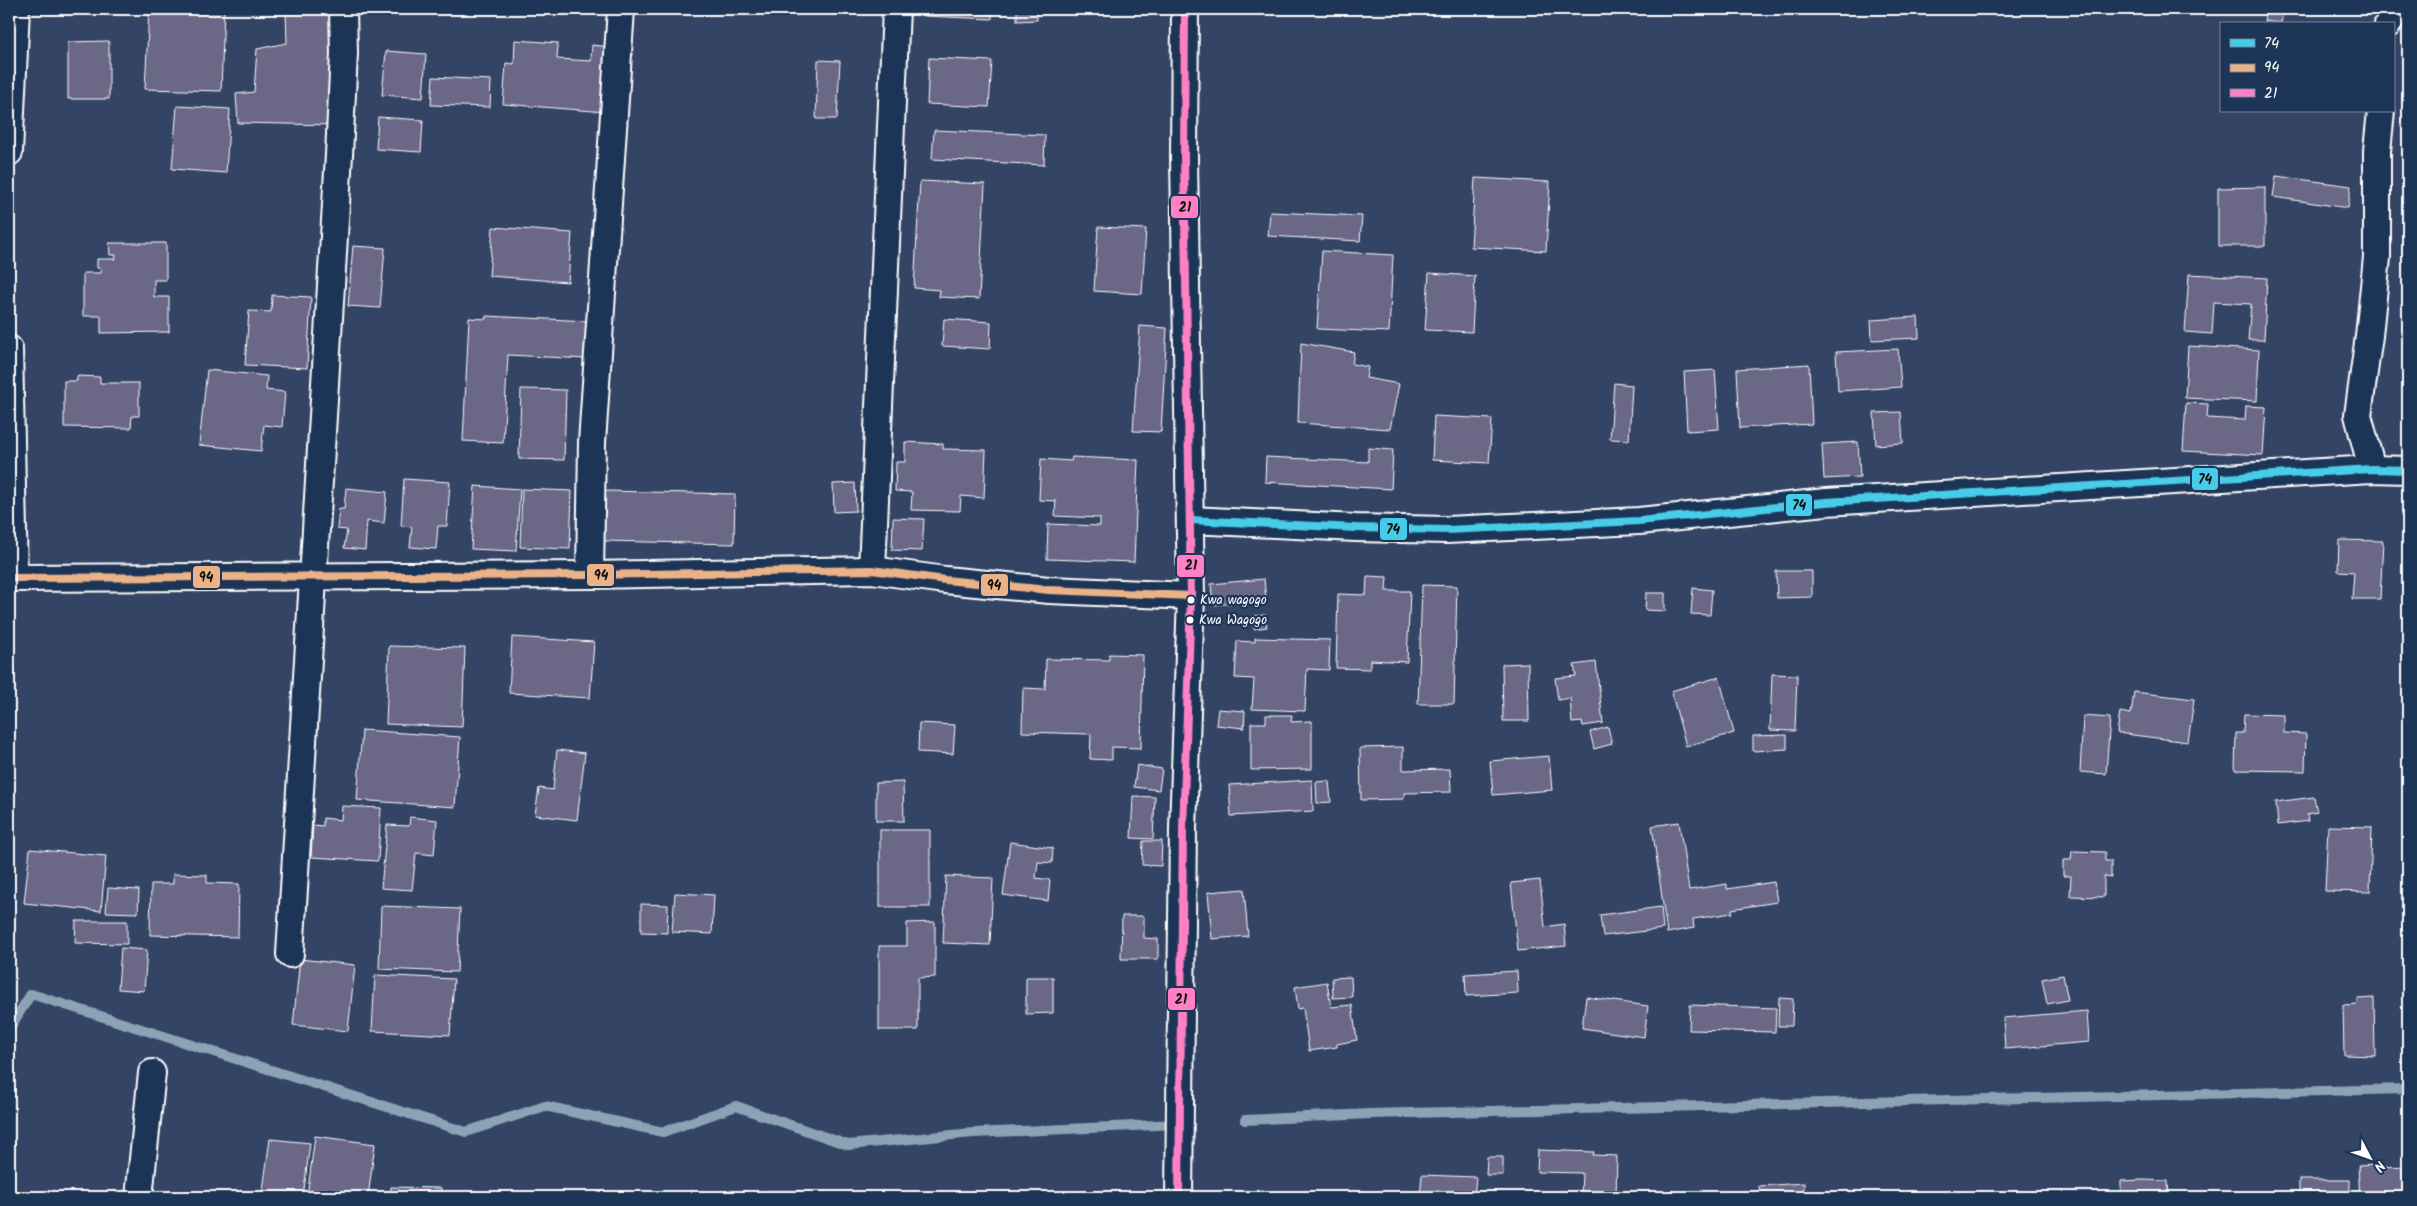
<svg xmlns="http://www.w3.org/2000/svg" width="2417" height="1206" viewBox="0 0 2417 1206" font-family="Kalam,sans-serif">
	<rect width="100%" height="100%" fill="#344465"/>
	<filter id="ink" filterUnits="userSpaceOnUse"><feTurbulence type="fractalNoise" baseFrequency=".02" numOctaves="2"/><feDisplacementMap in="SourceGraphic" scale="10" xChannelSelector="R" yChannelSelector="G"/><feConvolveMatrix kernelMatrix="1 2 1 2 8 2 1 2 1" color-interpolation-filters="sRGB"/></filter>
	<g filter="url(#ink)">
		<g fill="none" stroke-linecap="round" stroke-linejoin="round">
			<g stroke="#8ba4b5" stroke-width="10">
				<polyline points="9,1029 31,994 466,1132 545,1106 663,1132 736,1106 848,1145 973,1133 1179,1124"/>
				<polyline points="1245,1120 1369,1114 2408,1089"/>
			</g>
		</g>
		<g fill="#6a6786" stroke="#fff">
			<polygon points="149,9 224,9 221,91 145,89"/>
			<polygon points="926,9 992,9 992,19 925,16"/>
			<polygon points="1017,9 1037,9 1037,20 1017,21"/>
			<polygon points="2266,9 2284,9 2281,23 2264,21"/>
			<polygon points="286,11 336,11 333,125 238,123 236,94 254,92 257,49 287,43"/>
			<polygon points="515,40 558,43 557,59 591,61 592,45 611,47 606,112 503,104 506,63 514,64"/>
			<polygon points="109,41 109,99 68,99 68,42"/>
			<polygon points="386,51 426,54 423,98 382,95"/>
			<polygon points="929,58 992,61 989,107 927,104"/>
			<polygon points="818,60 840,61 837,119 816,119"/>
			<polygon points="433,77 491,80 490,107 431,105"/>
			<polygon points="177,106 230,109 226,173 172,169"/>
			<polygon points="378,117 423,120 421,152 376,149"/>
			<polygon points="934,130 1045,135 1044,165 932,159"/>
			<polygon points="2276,176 2351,186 2348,208 2273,197"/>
			<polygon points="1475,178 1550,182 1546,251 1471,247"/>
			<polygon points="920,181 985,184 979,299 939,297 940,290 914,288"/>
			<polygon points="2265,187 2265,246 2218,246 2218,188"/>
			<polygon points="1270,212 1362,216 1360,241 1268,236"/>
			<polygon points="493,227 572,233 568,282 489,276"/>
			<polygon points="1098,227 1146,229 1142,294 1094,291"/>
			<polygon points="109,243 166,243 166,280 154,280 154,297 169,297 169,332 101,333 101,316 83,316 83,273 101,273 101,268 97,268 97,259 115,259 116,255 110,255"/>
			<polygon points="353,246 385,248 380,308 348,306"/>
			<polygon points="1322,251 1393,255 1389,332 1317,329"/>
			<polygon points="1429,273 1475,276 1472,332 1425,330"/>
			<polygon points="2189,274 2267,278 2264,340 2248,340 2251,304 2214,302 2212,334 2185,332"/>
			<polygon points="272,295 311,297 307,368 245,365 249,311 271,312"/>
			<polygon points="486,316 588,321 586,359 508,355 503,443 463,441 469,318 486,319"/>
			<polygon points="1918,317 1919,338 1872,340 1871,320"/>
			<polygon points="944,319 991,322 990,349 942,346"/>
			<polygon points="1140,326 1167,328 1161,432 1133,431"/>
			<polygon points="1301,343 1354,352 1352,364 1368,367 1366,378 1399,384 1390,429 1298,423"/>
			<polygon points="2188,346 2259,350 2257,401 2185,398"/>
			<polygon points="1898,349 1901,387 1838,391 1836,352"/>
			<polygon points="1809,364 1812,424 1740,428 1737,369"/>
			<polygon points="207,370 267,376 266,390 285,392 282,427 264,425 261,451 199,445"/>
			<polygon points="1715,370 1719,429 1687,431 1684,372"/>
			<polygon points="77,376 100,377 100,383 139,383 139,416 132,416 131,428 64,427 64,381 77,381"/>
			<polygon points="1614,383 1632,385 1629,440 1610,439"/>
			<polygon points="521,389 566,390 564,460 519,459"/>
			<polygon points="2186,403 2208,404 2207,418 2245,420 2246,406 2266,407 2263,455 2183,451"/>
			<polygon points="1901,412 1903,443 1876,445 1874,413"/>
			<polygon points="1434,416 1492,419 1489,463 1432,460"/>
			<polygon points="905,442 943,444 943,449 986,450 984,498 961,496 960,511 911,510 912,492 895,491 896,462 905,462"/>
			<polygon points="1858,442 1860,477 1824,479 1822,444"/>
			<polygon points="1368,448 1393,450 1391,489 1265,482 1266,457 1368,462"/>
			<polygon points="1072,457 1138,460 1134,562 1047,559 1048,524 1100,526 1100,518 1055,516 1056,501 1039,500 1041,459 1071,461"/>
			<polygon points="404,479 450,482 447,526 438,526 436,549 410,547 412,527 401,526"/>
			<polygon points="855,483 856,511 834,512 833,484"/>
			<polygon points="475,486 520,489 516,551 471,549"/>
			<polygon points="346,488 387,492 384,523 367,521 365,550 344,548 347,530 337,529 339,509 344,509"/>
			<polygon points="522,489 572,491 570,549 520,547"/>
			<polygon points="605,491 735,494 734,544 603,541"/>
			<polygon points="893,518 924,519 922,551 892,550"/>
			<polygon points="2339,540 2383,541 2380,599 2352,599 2354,572 2338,571"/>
			<polygon points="1776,571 1812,571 1812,597 1777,598"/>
			<polygon points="1367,576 1387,577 1386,591 1410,591 1407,662 1370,660 1370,669 1336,668 1338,594 1366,595"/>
			<polygon points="1264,579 1266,600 1213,605 1211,584"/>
			<polygon points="1422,585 1457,586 1454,704 1418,704"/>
			<polygon points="1693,588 1712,590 1710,615 1691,614"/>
			<polygon points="1646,593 1665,593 1665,611 1645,610"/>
			<polygon points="1265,615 1267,627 1254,629 1252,616"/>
			<polygon points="512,637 594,642 590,698 509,693"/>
			<polygon points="1255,638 1330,640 1329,670 1307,669 1305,711 1252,709 1254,679 1235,678 1237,641 1255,642"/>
			<polygon points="389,646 465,648 462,727 386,724"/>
			<polygon points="1109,654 1143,655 1141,748 1112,747 1112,760 1090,759 1091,734 1022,732 1023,688 1045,689 1046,659 1109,660"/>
			<polygon points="1596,662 1603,723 1583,726 1582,722 1572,723 1570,698 1558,700 1555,678 1576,676 1574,665"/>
			<polygon points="1528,663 1529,721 1503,721 1502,664"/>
			<polygon points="1772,674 1797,675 1795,731 1770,730"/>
			<polygon points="1719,677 1734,733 1686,746 1671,691"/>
			<polygon points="2134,692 2194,699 2188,742 2117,733 2120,712 2131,714"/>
			<polygon points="1218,709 1245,711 1244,728 1216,725"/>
			<polygon points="2244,714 2284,715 2284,733 2306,734 2305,771 2235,770 2236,733 2243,733"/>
			<polygon points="1266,715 1292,715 1291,722 1312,721 1312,769 1251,770 1251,723 1266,723"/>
			<polygon points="2083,716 2110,718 2106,774 2080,772"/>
			<polygon points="919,723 955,725 953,754 918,752"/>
			<polygon points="1608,727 1612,744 1594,749 1590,732"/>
			<polygon points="362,730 460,737 455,807 357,800"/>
			<polygon points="1787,735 1787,749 1753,751 1753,736"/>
			<polygon points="1403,747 1403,770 1450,769 1451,792 1404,793 1404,799 1361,800 1360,748"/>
			<polygon points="557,750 585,753 577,820 535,815 539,788 553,790"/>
			<polygon points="1549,756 1552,790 1493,795 1490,761"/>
			<polygon points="1137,765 1162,769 1159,790 1134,787"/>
			<polygon points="1312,780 1313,811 1231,816 1229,785"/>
			<polygon points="1329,781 1331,802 1317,803 1316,782"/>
			<polygon points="903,782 904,821 876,821 876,783"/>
			<polygon points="1133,796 1155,797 1153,839 1131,838"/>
			<polygon points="2314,797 2317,812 2307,814 2308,821 2278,825 2276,802"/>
			<polygon points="342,806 381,808 378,861 311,857 313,825 323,826 323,818 341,820"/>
			<polygon points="410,817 437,820 434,855 416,853 412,890 381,888 387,825 409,826"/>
			<polygon points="1679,822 1689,890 1727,884 1727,889 1774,882 1777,902 1732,909 1732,913 1693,919 1694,928 1667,933 1652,826"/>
			<polygon points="2328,826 2372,827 2370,892 2325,891"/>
			<rect x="880" y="830" width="50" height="77"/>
			<polygon points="1143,841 1162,841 1161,866 1142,865"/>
			<polygon points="1010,842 1053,848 1052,863 1038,862 1036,878 1050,880 1048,901 1003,895"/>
			<polygon points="30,849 106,856 101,911 24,903"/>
			<polygon points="2072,851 2105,852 2105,861 2111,861 2111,877 2104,876 2104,897 2070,896 2071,876 2063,876 2063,860 2071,860"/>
			<polygon points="173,874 207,875 207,883 239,884 238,937 150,935 151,884 173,884"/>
			<polygon points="946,876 993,878 990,945 943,943"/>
			<polygon points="1540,880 1545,927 1564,924 1566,946 1518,951 1511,883"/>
			<polygon points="108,888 139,890 138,913 106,912"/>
			<polygon points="1244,889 1248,936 1212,939 1208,892"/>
			<polygon points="675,893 714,895 712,934 672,932"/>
			<polygon points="641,904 668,905 667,933 641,932"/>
			<polygon points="381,906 460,909 457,972 379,969"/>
			<polygon points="1661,907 1663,929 1603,936 1600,915"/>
			<polygon points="1122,916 1144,916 1144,938 1158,939 1158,959 1121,959"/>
			<polygon points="76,921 127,921 127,944 75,943"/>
			<polygon points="935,922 935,977 918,978 918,1030 879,1030 879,946 907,946 907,923"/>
			<polygon points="121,948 147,950 144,991 118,989"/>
			<polygon points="300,959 355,965 348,1031 293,1025"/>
			<polygon points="1517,971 1518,993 1466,996 1465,974"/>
			<polygon points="375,975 454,979 450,1035 372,1031"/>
			<polygon points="2063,975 2068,1000 2047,1004 2042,979"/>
			<polygon points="1026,977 1053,977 1053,1013 1026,1014"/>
			<polygon points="1351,977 1352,997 1333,998 1332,978"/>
			<polygon points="1327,982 1331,1007 1352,1005 1357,1040 1337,1044 1337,1047 1309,1051 1303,1008 1298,1009 1295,987"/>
			<polygon points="1586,997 1648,1006 1644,1037 1582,1028"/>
			<polygon points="1779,998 1793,999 1792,1026 1778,1026"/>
			<polygon points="2374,998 2375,1056 2344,1055 2343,1005 2357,1004 2357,999"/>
			<polygon points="1690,1005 1776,1008 1775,1032 1689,1030"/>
			<polygon points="2087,1011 2089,1042 2005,1049 2003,1018"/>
			<polygon points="315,1136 375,1144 368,1197 307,1197"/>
			<polygon points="270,1139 310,1143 303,1197 262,1197"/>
			<polygon points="1538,1150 1594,1152 1593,1155 1617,1156 1616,1196 1581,1195 1582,1173 1537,1172"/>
			<polygon points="1487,1157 1503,1157 1503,1175 1486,1175"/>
			<polygon points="2380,1165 2379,1168 2408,1167 2408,1195 2360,1197 2358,1166"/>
			<polygon points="1422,1175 1476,1177 1474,1197 1420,1197"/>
			<polygon points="2143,1180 2168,1181 2169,1197 2121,1197 2121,1181"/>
			<rect x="2299" y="1180" width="51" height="17"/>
			<polygon points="1804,1183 1804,1197 1760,1197 1759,1186"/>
			<polygon points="391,1187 441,1188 441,1197 391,1197"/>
			<rect x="766" y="1191" width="36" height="6"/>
		</g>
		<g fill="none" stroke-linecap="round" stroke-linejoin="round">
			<g stroke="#fff" stroke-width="30">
				<g id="street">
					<polyline points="2388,24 2397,9"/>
					<polyline points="9,152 16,9"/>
					<polyline points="9,349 14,578"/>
					<polyline points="2372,469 2358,415 2369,336 2377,257 2377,151 2381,111"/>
					<polyline points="1190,520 1356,528 1447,530 1639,521 1826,502 2372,469 2408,470"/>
					<polyline points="872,570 896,9"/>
					<polyline points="590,575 592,443 621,9"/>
					<polyline points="9,578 590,575 872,570 945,580 1049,590 1191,596"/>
					<polyline points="290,954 339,155 344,53 343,9"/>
					<polyline points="139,1197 152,1073"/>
					<polyline points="1179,1197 1183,829 1191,596 1184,158 1185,9"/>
				</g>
			</g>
			<use href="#street" stroke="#1d3557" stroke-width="26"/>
			<g stroke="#1d3557" stroke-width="11">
				<polyline id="bus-1" points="1190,520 1356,528 1447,530 1639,521 1826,502 2372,469 2408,470"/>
			</g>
			<g stroke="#1d3557" stroke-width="11">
				<polyline id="bus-2" points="9,578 590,575 872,570 945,580 1049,590 1191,596"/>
			</g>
			<g stroke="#1d3557" stroke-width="11">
				<polyline id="bus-3" points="1179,1197 1183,829 1191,596 1184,158 1185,9"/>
			</g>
			<use href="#bus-1" stroke="#46cce9" stroke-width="8"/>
			<use href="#bus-2" stroke="#ebb288" stroke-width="8"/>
			<use href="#bus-3" stroke="#ff80c5" stroke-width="8"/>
		</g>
	</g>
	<g fill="#fff" stroke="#1d3557" stroke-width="2">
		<circle cx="1191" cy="600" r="4.5"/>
		<circle cx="1190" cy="620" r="4.5"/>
	</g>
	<g text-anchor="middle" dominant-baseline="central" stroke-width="4.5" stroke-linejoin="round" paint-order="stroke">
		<g font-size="13" fill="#fff" stroke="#1d3557" text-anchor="start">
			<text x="1200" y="600">Kwa wagogo</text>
			<text x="1199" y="620">Kwa Wagogo</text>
		</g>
	</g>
	<g stroke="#1d3557" stroke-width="2">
		<rect x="1170" y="195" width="29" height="24" rx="5" fill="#ff80c5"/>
		<rect x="2191" y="467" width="28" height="24" rx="5" fill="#46cce9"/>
		<rect x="1785" y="493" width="28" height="24" rx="5" fill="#46cce9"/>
		<rect x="1379" y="517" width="29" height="24" rx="5" fill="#46cce9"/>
		<rect x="1176" y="554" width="29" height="24" rx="5" fill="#ff80c5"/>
		<rect x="586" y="563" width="29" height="24" rx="5" fill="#ebb288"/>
		<rect x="192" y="565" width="29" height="24" rx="5" fill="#ebb288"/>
		<rect x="980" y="573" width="29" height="24" rx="5" fill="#ebb288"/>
		<rect x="1167" y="987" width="29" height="24" rx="5" fill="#ff80c5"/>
	</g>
	<g font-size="14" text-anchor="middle" font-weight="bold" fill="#111">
		<text x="1185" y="212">21</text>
		<text x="2205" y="484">74</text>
		<text x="1799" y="510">74</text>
		<text x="1393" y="534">74</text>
		<text x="1191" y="570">21</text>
		<text x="601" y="580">94</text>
		<text x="206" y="582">94</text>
		<text x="994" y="590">94</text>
		<text x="1181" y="1004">21</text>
	</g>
	<rect width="2417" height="1206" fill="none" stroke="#1d3557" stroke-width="30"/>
	<rect x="15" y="15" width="2387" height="1176" fill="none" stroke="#fff" stroke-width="2" filter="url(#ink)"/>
	<rect x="2220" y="22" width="175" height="90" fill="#1d3557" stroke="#77869a"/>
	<rect x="2230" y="39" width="25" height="8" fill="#46cce9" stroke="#77869a"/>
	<text x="2264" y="48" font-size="15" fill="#ffffff">74</text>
	<rect x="2230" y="64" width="25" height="8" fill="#ebb288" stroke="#77869a"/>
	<text x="2264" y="72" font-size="15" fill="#ffffff">94</text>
	<rect x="2230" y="89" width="25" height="8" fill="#ff80c5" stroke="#77869a"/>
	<text x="2264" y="98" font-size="15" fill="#ffffff">21</text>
	<g transform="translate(2370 1158) rotate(131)" stroke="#1d3557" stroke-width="4" paint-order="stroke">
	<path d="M0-4L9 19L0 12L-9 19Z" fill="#ffffff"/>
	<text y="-8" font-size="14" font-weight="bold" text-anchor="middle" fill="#ffffff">N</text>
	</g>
</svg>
